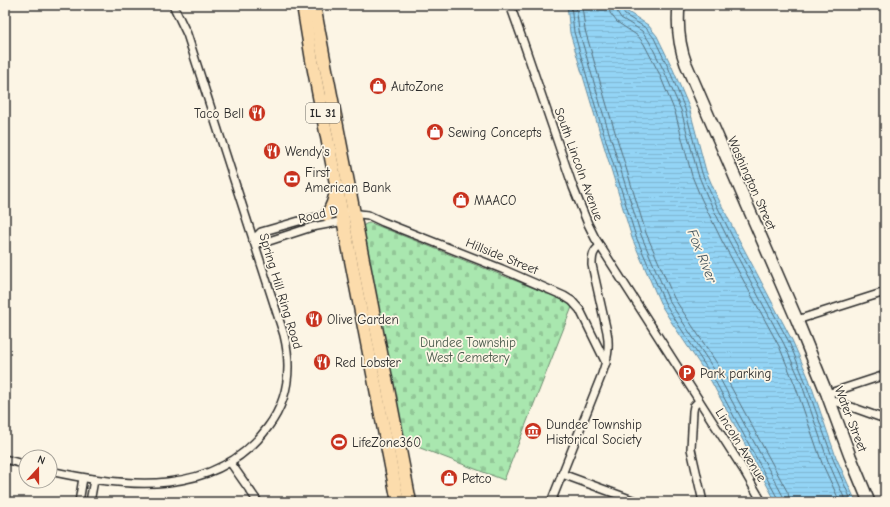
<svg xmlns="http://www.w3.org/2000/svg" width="890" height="507" viewBox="0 0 890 507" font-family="'Comic Neue',sans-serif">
	<defs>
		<pattern id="cemetery-stones" width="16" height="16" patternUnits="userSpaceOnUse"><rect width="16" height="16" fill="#a9e7af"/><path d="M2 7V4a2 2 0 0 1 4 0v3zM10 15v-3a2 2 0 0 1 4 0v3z" fill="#92c697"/></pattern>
		<pattern id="water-rules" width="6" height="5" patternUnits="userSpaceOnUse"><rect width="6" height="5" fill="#93d4f5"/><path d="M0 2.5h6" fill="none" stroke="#7fb6d2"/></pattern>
	</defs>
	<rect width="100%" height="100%" fill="#fcf5e5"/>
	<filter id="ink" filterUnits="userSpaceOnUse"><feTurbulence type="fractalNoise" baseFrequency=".025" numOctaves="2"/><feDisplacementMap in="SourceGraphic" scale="8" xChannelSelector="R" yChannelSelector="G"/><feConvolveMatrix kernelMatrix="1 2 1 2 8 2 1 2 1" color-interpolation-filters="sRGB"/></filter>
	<g filter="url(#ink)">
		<path fill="url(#cemetery-stones)" stroke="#6a896d" d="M 371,223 L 559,298 L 565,301 L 572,307 L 504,480 L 402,441 L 362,229 C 363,225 366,223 371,223 Z"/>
		<polygon fill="url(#water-rules)" stroke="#6990a4" points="567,5 623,5 628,12 648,25 657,36 672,67 689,107 706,171 715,192 736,234 792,340 809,379 836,457 856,502 776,502 711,381 672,323 661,305 632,238 594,113 570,33"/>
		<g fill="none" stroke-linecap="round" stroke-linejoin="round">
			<g stroke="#556f7c" stroke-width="1">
				<polyline points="571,5 574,32 597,112 636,237 665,303 676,321 714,379 778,499 779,502"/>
				<polyline points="576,5 579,31 602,110 641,235 669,301 719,377 783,496 784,502"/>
				<polyline points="582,5 585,30 608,109 646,233 674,298 724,374 788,493 790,502"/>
				<polyline points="609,5 610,13 617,22 638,36 644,44 659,73 675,112 692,176 701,198 722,241 779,346 795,385 822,463 840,502"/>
				<polyline points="615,5 616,10 621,18 642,31 649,41 664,71 681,110 698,174 707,196 728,239 784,344 801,382 828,461 846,502"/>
				<polyline points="620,5 620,8 625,15 646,28 654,38 669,69 685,109 702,173 711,194 732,236 789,342 805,381 833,459 852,502"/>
			</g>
			<polyline stroke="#6990a4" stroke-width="2" points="876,5 885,9"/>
			<g stroke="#2b2b2b" stroke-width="10">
				<g id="street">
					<polyline points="510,5 523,41 573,187 588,224 595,238 743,469 762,502"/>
					<polyline points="253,240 261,232 299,221 342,212 368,215 383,222 502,269 564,296 572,301 580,310 606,363"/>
					<polyline points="253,240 263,243 312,227 344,221 346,220"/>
					<polyline points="797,320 885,292"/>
					<polyline points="827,394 885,375"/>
					<polyline points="829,399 885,419"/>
					<polyline points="699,401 694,406 693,411 691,449 703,502"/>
					<polyline points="5,459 26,465"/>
					<polyline points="230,462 258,502"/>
					<path d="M 50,471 C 126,488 216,498 268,427 C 289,399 292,368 284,335 L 187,34 L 173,5"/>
					<polyline points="562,474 638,502"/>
					<polyline points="79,502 83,478"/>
					<polyline points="90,502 94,480"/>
					<path d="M 551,502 L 602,374 C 607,360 610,348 607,332 L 592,265 C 592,256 593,251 600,246"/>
				</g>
			</g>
			<g stroke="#2b2b2b" stroke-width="14">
				<path id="secondary" d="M 679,5 C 677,25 679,45 686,64 L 797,320 L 827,394 L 850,456 L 869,502"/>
			</g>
			<g stroke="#2b2b2b" stroke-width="15">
				<g id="primary">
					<polyline points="303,5 312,60 398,502"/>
					<polyline points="314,5 324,59 410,502"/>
					<path d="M 327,215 C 332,207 335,200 336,190"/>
				</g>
			</g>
			<use href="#street" stroke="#fcf5e5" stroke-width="7"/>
			<use href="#secondary" stroke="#fcf5e5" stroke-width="11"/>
			<use href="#primary" stroke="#fcdcac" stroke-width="12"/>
		</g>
	</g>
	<defs>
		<g id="shop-disc" transform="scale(0.9)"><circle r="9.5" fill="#c8321e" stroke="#fcf5e5"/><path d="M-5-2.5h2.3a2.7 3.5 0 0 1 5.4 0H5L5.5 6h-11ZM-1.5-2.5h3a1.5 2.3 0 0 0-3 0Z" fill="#fff"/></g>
		<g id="restaurant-disc" transform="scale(0.9)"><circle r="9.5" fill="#c8321e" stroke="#fcf5e5"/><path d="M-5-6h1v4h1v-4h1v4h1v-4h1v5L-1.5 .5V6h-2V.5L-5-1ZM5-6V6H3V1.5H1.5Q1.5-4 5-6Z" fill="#fff"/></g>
		<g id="bank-disc" transform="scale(0.9)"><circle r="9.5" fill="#c8321e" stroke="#fcf5e5"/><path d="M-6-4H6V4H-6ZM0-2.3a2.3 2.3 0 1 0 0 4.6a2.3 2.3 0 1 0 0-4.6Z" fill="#fff"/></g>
		<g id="parking-disc" transform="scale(0.9)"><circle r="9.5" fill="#c8321e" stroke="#fcf5e5"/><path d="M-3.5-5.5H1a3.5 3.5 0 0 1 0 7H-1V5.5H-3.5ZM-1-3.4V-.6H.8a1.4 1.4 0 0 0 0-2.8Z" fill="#fff"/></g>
		<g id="museum-disc" transform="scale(0.9)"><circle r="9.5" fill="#c8321e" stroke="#fcf5e5"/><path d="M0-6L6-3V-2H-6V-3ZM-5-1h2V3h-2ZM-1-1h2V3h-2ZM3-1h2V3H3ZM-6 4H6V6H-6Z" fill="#fff"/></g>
		<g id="stadium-disc" transform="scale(0.9)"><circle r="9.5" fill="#c8321e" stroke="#fcf5e5"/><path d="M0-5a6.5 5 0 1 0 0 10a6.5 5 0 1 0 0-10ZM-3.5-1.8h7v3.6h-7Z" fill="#fff"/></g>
	</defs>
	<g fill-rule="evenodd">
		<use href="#shop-disc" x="378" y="86"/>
		<use href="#restaurant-disc" x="257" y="113"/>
		<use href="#shop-disc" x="435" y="132"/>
		<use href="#restaurant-disc" x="272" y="151"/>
		<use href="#bank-disc" x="292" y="179"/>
		<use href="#shop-disc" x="461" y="200"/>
		<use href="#restaurant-disc" x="314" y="319"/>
		<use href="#restaurant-disc" x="322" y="362"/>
		<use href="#parking-disc" x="687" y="373"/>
		<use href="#museum-disc" x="533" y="431"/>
		<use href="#stadium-disc" x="339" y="442"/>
		<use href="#shop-disc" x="449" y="478"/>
	</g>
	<g text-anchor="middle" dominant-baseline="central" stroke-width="3.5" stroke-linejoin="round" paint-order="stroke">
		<rect fill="#fcf5e5" stroke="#6a6863" stroke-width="1" x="306" y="103" width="34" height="20" rx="3"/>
		<g font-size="12" font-weight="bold" fill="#2b2b2b">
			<text x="323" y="113">IL 31</text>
		</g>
		<g font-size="13" fill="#2b2b2b" stroke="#fcf5e5" text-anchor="start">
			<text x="391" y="86">AutoZone</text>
			<text x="244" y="113" text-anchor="end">Taco Bell</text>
			<text x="448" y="132">Sewing Concepts</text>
			<text x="285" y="151">Wendy's</text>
			<text x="305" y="172">First<tspan x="305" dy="15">American Bank</tspan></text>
			<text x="474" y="200">MAACO</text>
			<text x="327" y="319">Olive Garden</text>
			<text x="335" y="362">Red Lobster</text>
			<text x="700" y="373">Park parking</text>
			<text x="546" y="424">Dundee Township<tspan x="546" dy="15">Historical Society</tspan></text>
			<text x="352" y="442">LifeZone360</text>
			<text x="462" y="478">Petco</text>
		</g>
		<g font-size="13" fill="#2b2b2b" stroke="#fcf5e5">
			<text transform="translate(579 164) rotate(70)">South Lincoln Avenue</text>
			<text transform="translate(752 183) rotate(66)">Washington Street</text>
			<text transform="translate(318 214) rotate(-14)">Road D</text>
			<text transform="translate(502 256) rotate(22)">Hillside Street</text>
			<text transform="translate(281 291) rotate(73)">Spring Hill Ring Road</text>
			<text transform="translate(851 419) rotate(69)">Water Street</text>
			<text transform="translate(741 445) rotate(58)">Lincoln Avenue</text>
		</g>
		<g font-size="13" fill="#4a5a4c" stroke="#fcf5e5">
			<text x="468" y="342">Dundee Township<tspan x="468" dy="15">West Cemetery</tspan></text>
		</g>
		<g font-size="14" font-style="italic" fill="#45555e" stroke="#fcf5e5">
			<text transform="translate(702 256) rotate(68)">Fox River</text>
		</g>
	</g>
	<rect width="890" height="507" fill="none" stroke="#fcf5e5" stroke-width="20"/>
	<rect x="10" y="10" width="870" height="487" fill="none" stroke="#2b2b2b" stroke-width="1.5" filter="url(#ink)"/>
	<g transform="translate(38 469) rotate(21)"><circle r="19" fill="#fcf5e5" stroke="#a8a49b"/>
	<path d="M0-3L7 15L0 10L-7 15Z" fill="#c8321e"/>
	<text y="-6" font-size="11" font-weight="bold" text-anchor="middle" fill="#2b2b2b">N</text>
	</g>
</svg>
